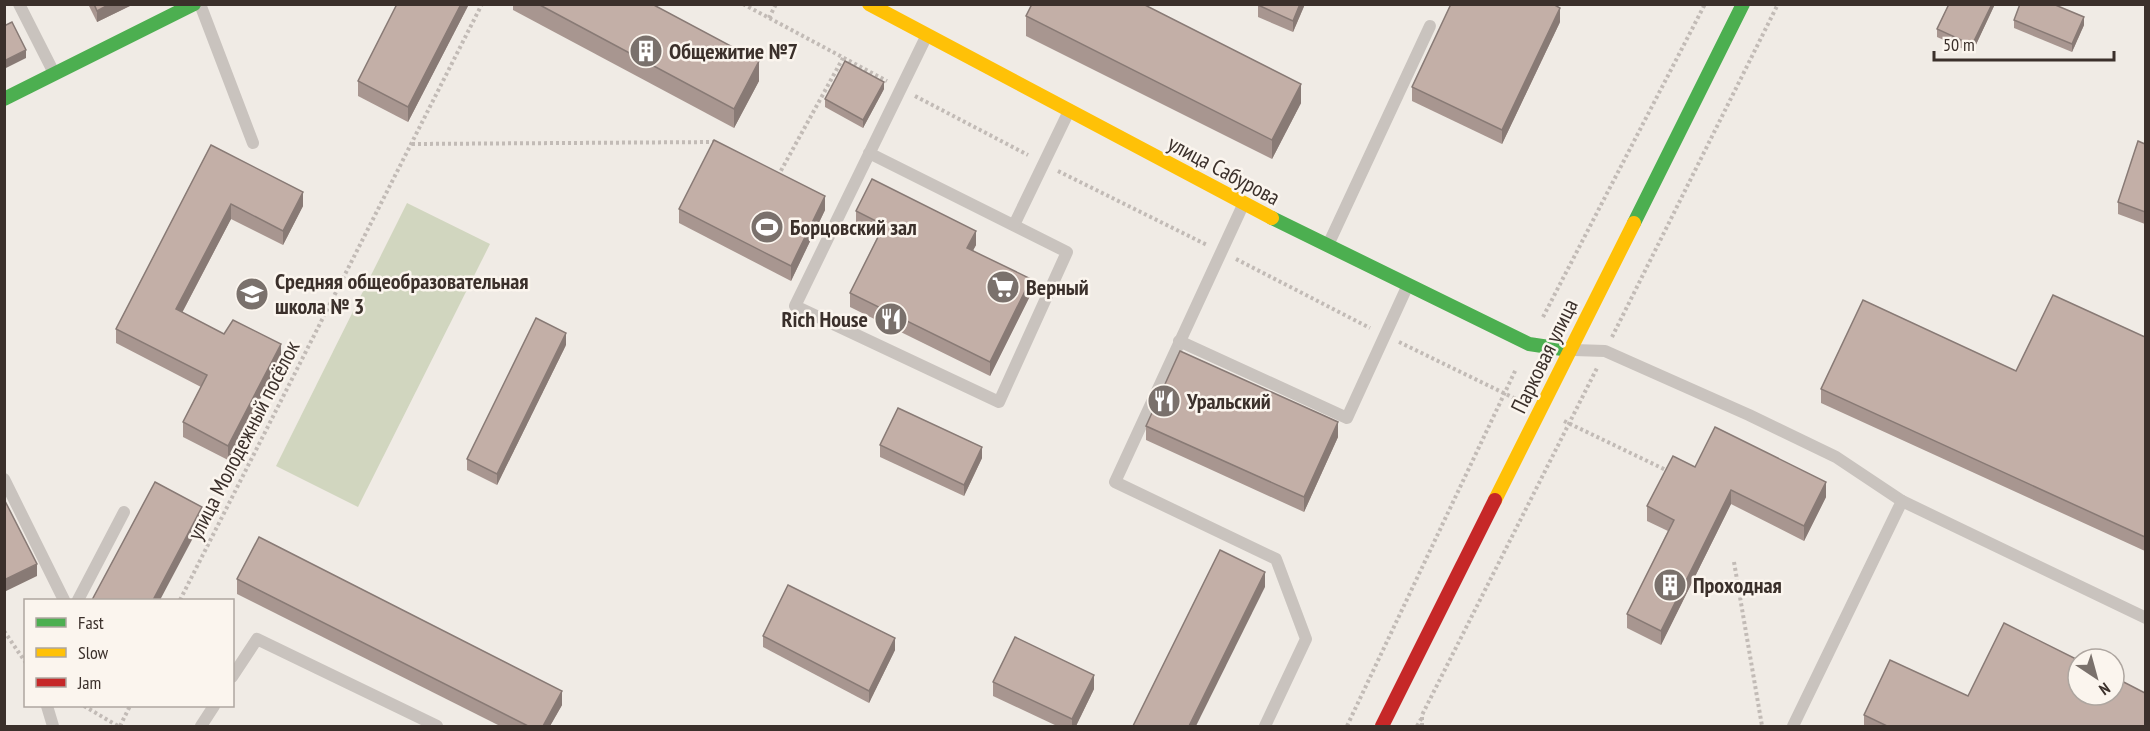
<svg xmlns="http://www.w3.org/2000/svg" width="2150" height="731" viewBox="0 0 2150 731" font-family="'PT Sans Narrow',sans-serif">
	<rect width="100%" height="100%" fill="#f0ebe5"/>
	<polygon fill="#d1d6bf" points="407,203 490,244 358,507 276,466"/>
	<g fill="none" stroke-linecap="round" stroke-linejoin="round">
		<g stroke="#c2bbb6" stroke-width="4" stroke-dasharray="3 3" stroke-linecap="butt">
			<polyline points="743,4 887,81"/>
			<polyline points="769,18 776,4"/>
			<polyline points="915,96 1028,155"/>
			<polyline points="412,144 717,142"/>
			<polyline points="1058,171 1207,245"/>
			<polyline points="778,176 843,58"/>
			<polyline points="1236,259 1370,328"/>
			<polyline points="1543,317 1705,4"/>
			<polyline points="1612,337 1778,4"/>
			<polyline points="1399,342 1516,399"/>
			<polyline points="1564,421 1668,471"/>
			<polyline points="1734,562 1762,726"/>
			<polyline points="180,600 482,4"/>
			<polyline points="4,631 26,663"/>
			<polyline points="84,706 118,726"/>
			<polyline points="120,726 130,706"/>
			<polyline points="1347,726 1516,369"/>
			<polyline points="1417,726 1421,719"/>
			<polyline points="1422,726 1422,715 1597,368"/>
		</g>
		<g stroke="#c9c3be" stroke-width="12">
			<polyline points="19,4 54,73"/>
			<polyline points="200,4 253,143"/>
			<polyline points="869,153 1067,252 999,402 795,306 926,37"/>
			<polyline points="1243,205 1115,482 1276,559 1306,639 1265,726"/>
			<polyline points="1014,225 1068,113"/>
			<polyline points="1328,245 1430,26"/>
			<polyline points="1179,341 1347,418 1407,287"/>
			<polyline points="1574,350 1605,351 1749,415 1836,457 1902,501 2146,618"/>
			<polyline points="4,479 64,600"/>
			<polyline points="78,600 124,512"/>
			<polyline points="232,677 257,639 437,726"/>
			<polyline points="47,706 53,726"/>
			<polyline points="201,726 214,706"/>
			<polyline points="1793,726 1902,501"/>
		</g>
		<g stroke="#4caf50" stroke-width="14">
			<polyline points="4,99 194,4"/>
			<polyline points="1272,218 1529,344 1569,350"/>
			<polyline points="1634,223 1743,4"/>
		</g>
		<g stroke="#ffc107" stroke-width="14">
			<polyline points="869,4 1272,218"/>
			<polyline points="1495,500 1634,223"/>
		</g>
		<polyline stroke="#c62828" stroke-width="14" points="1382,726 1495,500"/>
	</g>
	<g fill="#a89690">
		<polygon points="88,4 134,4 97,22"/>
		<polygon points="469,4 408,122 358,96 358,81"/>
		<polygon points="513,4 652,4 759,81 734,128 513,10"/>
		<polygon points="1258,4 1305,4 1293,32 1258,17"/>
		<polygon points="1949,4 1995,4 1972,53 1937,37 1937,29"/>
		<polygon points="1026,16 1301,103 1272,159 1026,36"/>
		<polygon points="2014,20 2084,25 2072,52 2014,28"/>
		<polygon points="1560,22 1502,144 1412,101 1412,87"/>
		<polygon points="884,89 863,128 825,107 825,99"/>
		<polygon points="2145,144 2145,224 2118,214 2118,202"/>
		<polygon points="211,145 303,206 283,245 231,219 182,313 224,334 281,359 228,460 183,437 183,422 201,387 116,343 116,329"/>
		<polygon points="679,209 825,210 791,281 679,223"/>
		<polygon points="856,211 976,245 973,250 1031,294 990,376 850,307 850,293 878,236 856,225"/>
		<polygon points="2145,337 2145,551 1821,403 1821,389 2016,371"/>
		<polygon points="566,345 497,485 467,470 467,459"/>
		<polygon points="1146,426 1338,437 1304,512 1146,440"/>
		<polygon points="880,445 982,458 964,496 880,457"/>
		<polygon points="1695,467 1826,497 1804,541 1731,504 1661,645 1627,628 1627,614 1668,531 1647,521 1647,506"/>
		<polygon points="237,579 562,705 550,726 500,726 237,594"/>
		<polygon points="763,636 895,650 869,703 763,647"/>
		<polygon points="993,682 1094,689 1076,726 1057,726 993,696"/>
		<polygon points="1968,696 2145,726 1864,726 1864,715"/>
	</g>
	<g fill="#887a75">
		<polygon points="110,4 134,4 97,22 97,11"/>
		<polygon points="461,4 469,4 408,122 408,107"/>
		<polygon points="1300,4 1305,4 1293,32 1293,21"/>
		<polygon points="1992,4 1995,4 1972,53 1972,45"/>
		<polygon points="1560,8 1560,22 1502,144 1502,130"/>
		<polygon points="2084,17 2084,25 2072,52 2072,44"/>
		<polygon points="26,50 26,58 4,69 4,61"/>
		<polygon points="759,61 759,81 734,128 734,109"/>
		<polygon points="884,82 884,89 863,128 863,120"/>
		<polygon points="1301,84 1301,103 1272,159 1272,140"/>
		<polygon points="303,192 303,206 283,245 283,231"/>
		<polygon points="825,196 825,210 791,281 791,266"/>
		<polygon points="231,204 231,219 176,324 176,309"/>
		<polygon points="976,231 976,245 967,262 967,248"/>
		<polygon points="1031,279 1031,294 990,376 990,362"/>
		<polygon points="566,333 566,345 497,485 497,474"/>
		<polygon points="281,344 281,359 228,460 228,446"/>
		<polygon points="1338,422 1338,437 1304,512 1304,497"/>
		<polygon points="982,447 982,458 964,496 964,485"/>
		<polygon points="1826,482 1826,497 1804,541 1804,526"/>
		<polygon points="1731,490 1731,504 1661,645 1661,631"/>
		<polygon points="202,507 202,521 160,600 153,600"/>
		<polygon points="37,564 37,576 4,592 4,580"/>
		<polygon points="1265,572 1265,587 1196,726 1189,726"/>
		<polygon points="895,638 895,650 869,703 869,691"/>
		<polygon points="1094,675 1094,689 1076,726 1072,726 1072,719"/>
		<polygon points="562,691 562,705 550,726 543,726"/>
	</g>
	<g fill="#c3afa7" stroke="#887a75" stroke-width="1.5">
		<polygon points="94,4 110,4 97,11"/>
		<polygon points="397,4 461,4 408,107 358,81"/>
		<polygon points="538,4 652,4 759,61 734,109"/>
		<polygon points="1032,4 1143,4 1301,84 1272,140 1026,16"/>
		<polygon points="1258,4 1300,4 1293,21 1258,5"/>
		<polygon points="1451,4 1553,4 1560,8 1502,130 1412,87"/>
		<polygon points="1949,4 1992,4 1972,45 1937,29"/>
		<polygon points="2020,4 2053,4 2084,17 2072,44 2014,20"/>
		<polygon points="12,22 26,50 4,61 4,26"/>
		<polygon points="845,61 884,82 863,120 825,99"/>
		<polygon points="714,140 825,196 791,266 679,209"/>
		<polygon points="2138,141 2145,144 2145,212 2118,202"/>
		<polygon points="211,145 303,192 283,231 231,204 176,309 224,334 233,320 281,344 228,446 183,422 207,375 116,329"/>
		<polygon points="872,179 976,231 967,248 1031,279 990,362 850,293 884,225 856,211"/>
		<polygon points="2053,295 2145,337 2145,537 1821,389 1863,300 2016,371"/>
		<polygon points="536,318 566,333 497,474 467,459"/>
		<polygon points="1180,351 1338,422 1304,497 1146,426"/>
		<polygon points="898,408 982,447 964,485 880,445"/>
		<polygon points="1715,427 1826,482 1804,526 1731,490 1661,631 1627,614 1674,520 1647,506 1673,456 1695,467"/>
		<polygon points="155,482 202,507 153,600 92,600"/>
		<polygon points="4,499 37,564 4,580"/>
		<polygon points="259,537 562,691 543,726 528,726 237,579"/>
		<polygon points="1220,550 1265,572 1189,726 1133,726"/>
		<polygon points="788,585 895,638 869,691 763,636"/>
		<polygon points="2004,623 2078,660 2078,695 2114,695 2114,677 2145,693 2145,726 1887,726 1864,715 1890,660 1968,696"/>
		<polygon points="1015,637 1094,675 1072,719 993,682"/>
	</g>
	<defs>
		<g id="building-disc" transform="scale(1.725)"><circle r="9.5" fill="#7a716c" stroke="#fbf5ee"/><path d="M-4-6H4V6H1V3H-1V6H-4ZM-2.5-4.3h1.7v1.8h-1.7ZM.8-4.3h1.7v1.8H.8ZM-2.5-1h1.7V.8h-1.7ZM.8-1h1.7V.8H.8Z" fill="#fff"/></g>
		<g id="stadium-disc" transform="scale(1.725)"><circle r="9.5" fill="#7a716c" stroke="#fbf5ee"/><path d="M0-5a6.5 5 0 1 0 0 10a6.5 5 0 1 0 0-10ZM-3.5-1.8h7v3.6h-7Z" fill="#fff"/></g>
		<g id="supermarket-disc" transform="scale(1.725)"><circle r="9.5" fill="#7a716c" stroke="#fbf5ee"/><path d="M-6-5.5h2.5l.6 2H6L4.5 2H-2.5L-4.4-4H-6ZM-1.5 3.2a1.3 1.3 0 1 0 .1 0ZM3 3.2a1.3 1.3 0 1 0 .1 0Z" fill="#fff"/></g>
		<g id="school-disc" transform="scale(1.725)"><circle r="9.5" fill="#7a716c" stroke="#fbf5ee"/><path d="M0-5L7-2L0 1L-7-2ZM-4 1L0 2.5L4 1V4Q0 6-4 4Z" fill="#fff"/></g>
		<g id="restaurant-disc" transform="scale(1.725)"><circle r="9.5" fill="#7a716c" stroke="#fbf5ee"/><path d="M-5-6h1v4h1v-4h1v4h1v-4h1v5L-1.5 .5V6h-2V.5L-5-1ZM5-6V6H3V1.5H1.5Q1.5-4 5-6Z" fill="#fff"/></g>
	</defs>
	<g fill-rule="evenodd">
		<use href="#building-disc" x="646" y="51"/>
		<use href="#stadium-disc" x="767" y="227"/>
		<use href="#supermarket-disc" x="1003" y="287"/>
		<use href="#school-disc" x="252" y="294"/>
		<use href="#restaurant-disc" x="891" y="319"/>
		<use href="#restaurant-disc" x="1164" y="401"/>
		<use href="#building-disc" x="1670" y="585"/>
	</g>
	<g text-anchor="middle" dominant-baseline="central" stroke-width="5" stroke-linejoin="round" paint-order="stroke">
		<g font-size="22" font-weight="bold" fill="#3b302b" stroke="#fbf5ee" text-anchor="start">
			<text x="669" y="51">Общежитие №7</text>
			<text x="790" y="227">Борцовский зал</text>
			<text x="275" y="281">Средняя общеобразовательная<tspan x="275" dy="25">школа № 3</tspan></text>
			<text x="1026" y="287">Верный</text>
			<text x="868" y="319" text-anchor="end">Rich House</text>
			<text x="1187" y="401">Уральский</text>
			<text x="1693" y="585">Проходная</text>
		</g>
		<g font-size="22" fill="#3b302b" stroke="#fbf5ee">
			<text transform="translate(1224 170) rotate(28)">улица Сабурова</text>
			<text transform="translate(1544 356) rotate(-64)">Парковая улица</text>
			<text transform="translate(243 440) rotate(-63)">улица Молодежный посёлок</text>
		</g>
	</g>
	<rect width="2150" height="731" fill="none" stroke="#3b302b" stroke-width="12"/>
	<rect x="24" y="599" width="210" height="108" fill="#fbf5ee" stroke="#aea6a0" stroke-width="1.5"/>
	<rect x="36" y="618" width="30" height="9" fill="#4caf50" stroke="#aea6a0" stroke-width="1.5"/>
	<text x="78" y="629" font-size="18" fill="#3b302b">Fast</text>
	<rect x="36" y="648" width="30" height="9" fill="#ffc107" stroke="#aea6a0" stroke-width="1.5"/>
	<text x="78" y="659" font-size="18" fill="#3b302b">Slow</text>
	<rect x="36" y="678" width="30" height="9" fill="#c62828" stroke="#aea6a0" stroke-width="1.5"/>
	<text x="78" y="689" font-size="18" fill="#3b302b">Jam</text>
	<g transform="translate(2096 677) rotate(144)"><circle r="28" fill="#fbf5ee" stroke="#aea6a0" stroke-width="1.5"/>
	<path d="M0-4.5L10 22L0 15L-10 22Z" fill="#7a716c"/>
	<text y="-9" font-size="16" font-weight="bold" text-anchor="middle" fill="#3b302b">N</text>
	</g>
	<path d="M1934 51v9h180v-9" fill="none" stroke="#3b302b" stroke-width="3"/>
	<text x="1943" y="51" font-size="18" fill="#3b302b" stroke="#fbf5ee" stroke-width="4.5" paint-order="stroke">50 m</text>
</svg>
